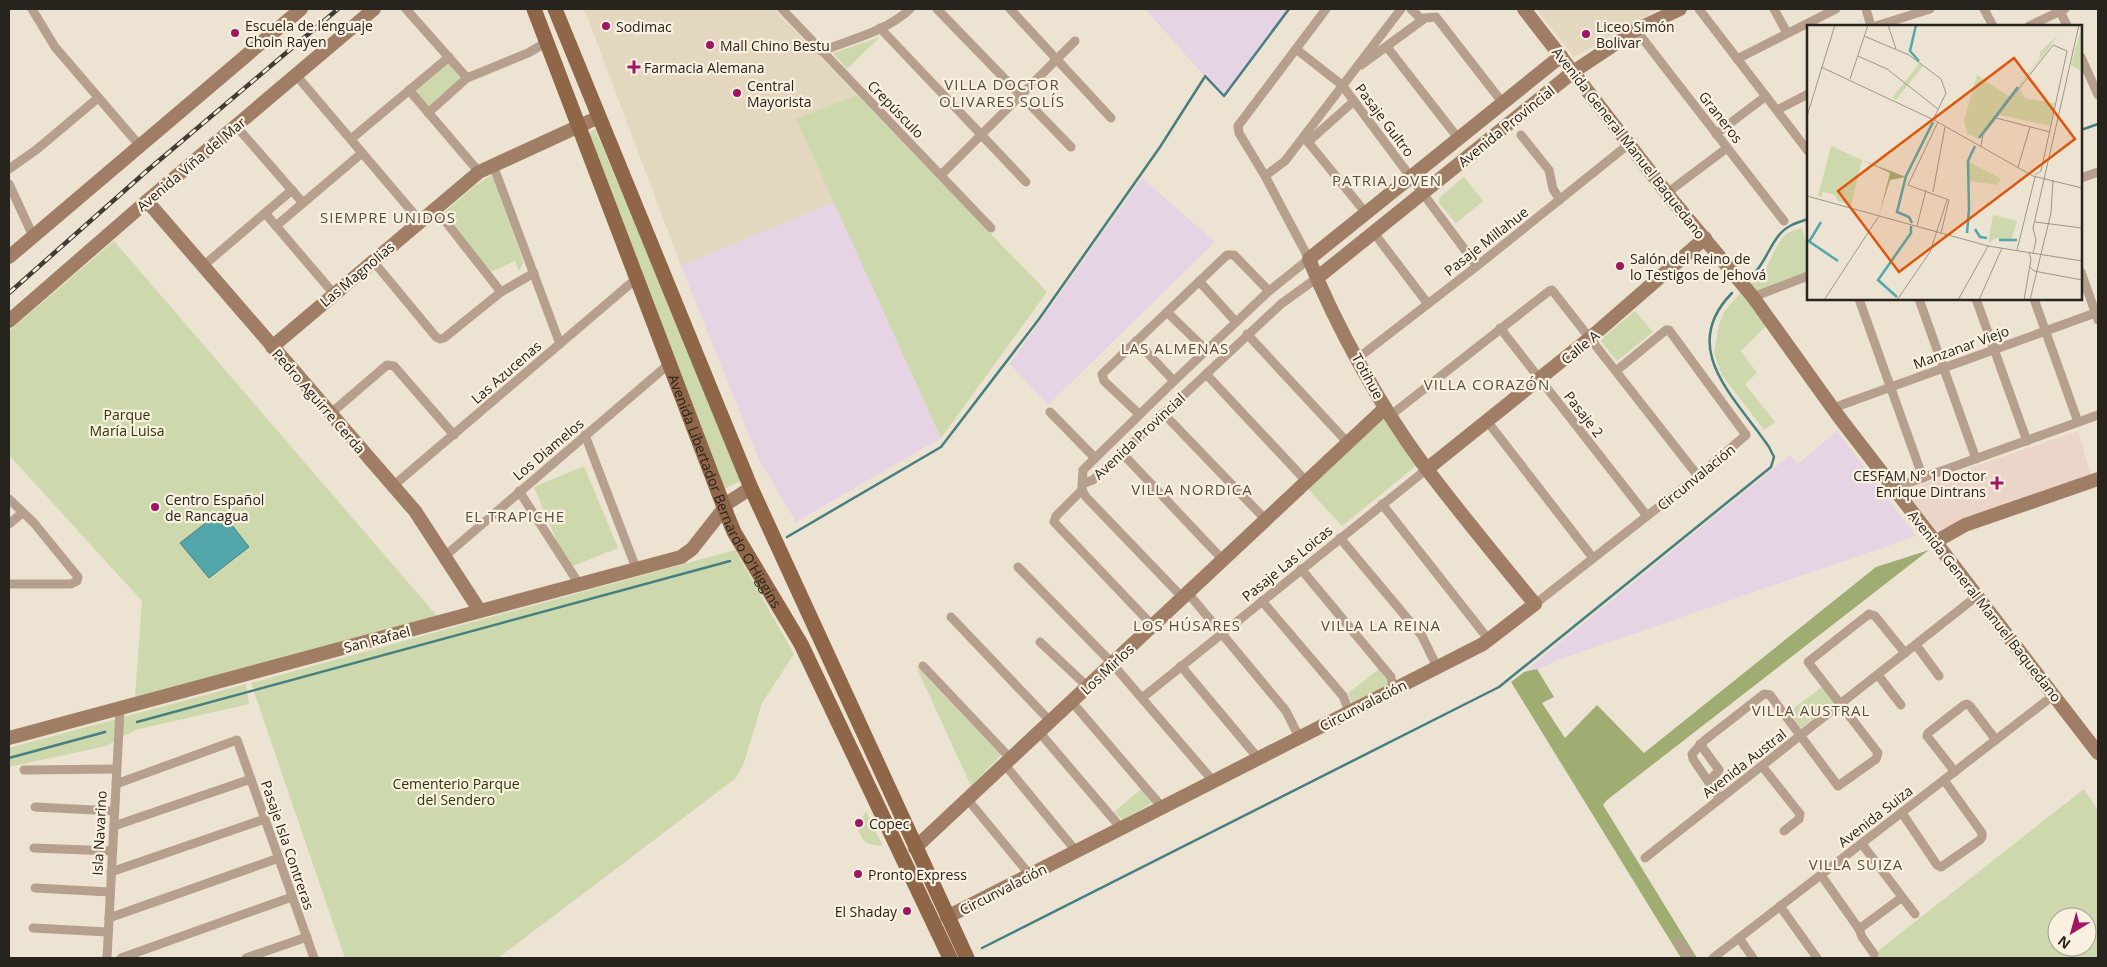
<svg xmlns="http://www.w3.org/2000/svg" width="2107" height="967" viewBox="0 0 2107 967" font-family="'Open Sans',sans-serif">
	<rect width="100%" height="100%" fill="#ece3d2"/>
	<g fill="#e4d7c0">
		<polygon points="583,9 774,9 857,95 797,119 835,202 681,266 587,16"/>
		<polygon points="1536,9 1655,9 1656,11 1574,57"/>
	</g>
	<g fill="#e6d3e4">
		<polygon points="1145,9 1291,9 1224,98"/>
		<polygon points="1142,178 1215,242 1048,405 1010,364"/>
		<polygon points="835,202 941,438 796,522 759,460 681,266"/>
		<polygon points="1837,431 1916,536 1555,661 1526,675 1524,672 1790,455 1798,464"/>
	</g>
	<polygon fill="#ebd5c8" points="2078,431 2091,475 1934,532 1903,491"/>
	<g fill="#cdd9ac" fill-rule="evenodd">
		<polygon points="880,37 847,69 833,53"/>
		<polygon points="448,63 461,79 428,109 414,92"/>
		<polygon points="857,95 1047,292 941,438 796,119"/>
		<polygon points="595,129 742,480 722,490 587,135"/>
		<polygon points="492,175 522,258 523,263 519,271 515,261 490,272 443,213 476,185"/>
		<polygon points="1464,177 1483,201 1456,223 1439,203 1440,197"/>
		<path d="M 1802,228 L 1808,250 L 1808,276 L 1756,295 L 1748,285 C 1772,275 1771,242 1790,232 C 1794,230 1798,229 1802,228 Z"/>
		<polygon points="114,241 437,616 135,697 142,601 9,455 9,331"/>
		<polygon points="1741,292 1767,325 1741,351 1757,373 1745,384 1775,422 1764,430 1722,375 1714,353 1719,325 1724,312"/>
		<polygon points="1635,311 1653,332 1617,361 1600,340"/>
		<polygon points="1383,418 1418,464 1342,526 1308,489"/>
		<polygon points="584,466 618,548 568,568 534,487"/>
		<polygon points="735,550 794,654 762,703 744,763 736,778 498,958 345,958 251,683"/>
		<polygon points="916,666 1001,755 971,786"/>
		<polygon points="1379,669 1386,679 1387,685 1352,704 1348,693"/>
		<polygon points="246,684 249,704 135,730 106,746 9,767 9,748"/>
		<polygon points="1822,687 1834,703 1801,728 1789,712"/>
		<polygon points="1141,789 1153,802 1123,820 1114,812"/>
		<path d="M 2084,789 L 2098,810 L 2098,958 L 1869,958 ZM 2057,917 L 2087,917 L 2087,947 L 2057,947 Z"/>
		<path d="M 866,811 L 882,844 L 882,846 C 863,844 864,842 857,827 Z"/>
	</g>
	<polygon fill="#9fad73" points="1929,550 1607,800 1603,805 1697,958 1681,958 1511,682 1524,672 1537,669 1554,697 1542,703 1565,738 1597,705 1644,753 1876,567"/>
	<polygon fill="#53a7ab" stroke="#467f80" points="221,511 249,547 209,578 180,543"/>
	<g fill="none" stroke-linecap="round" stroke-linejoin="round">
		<g stroke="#467f80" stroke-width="2.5">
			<polyline points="1205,76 1224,96 1289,9"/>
			<polyline points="2081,130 2098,124"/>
			<path d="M 1746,280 C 1767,267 1770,236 1790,226 C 1795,223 1802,221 1808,219"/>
			<polyline points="787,537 941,447 1039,319 1160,147 1204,78"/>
			<polyline points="137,722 730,561"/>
			<polyline points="9,758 105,732"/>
			<path d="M 982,948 L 1499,687 L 1771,467 L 1774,457 L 1769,447 C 1736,398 1677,349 1732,293"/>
		</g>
		<g stroke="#b79f8e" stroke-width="9">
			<polyline points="32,9 55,47 140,146"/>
			<polyline points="406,9 467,78"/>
			<polyline points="782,9 991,228"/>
			<polyline points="937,9 1071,147"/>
			<polyline points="1010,9 1111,118"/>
			<polyline points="1411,9 1422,20"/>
			<polyline points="1699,9 1808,151"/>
			<polyline points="1774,9 1787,33"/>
			<polyline points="1866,9 1871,26"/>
			<polyline points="1984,9 1993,26"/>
			<polyline points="2059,9 2067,26"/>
			<polyline points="1876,26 1930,9"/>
			<polyline points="2029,26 2065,9"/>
			<polyline points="880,28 1026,182"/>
			<polyline points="1636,30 1784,221"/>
			<polyline points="1387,47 1458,138"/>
			<polyline points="1296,49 1342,85 1477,266"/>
			<path d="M 821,51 C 850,40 887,31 910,9"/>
			<polyline points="2081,57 2098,95"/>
			<polyline points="1737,59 1836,9"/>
			<polyline points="1361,65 1425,18 1436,17 1502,102"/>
			<polyline points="296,75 420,221"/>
			<polyline points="409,90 479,172"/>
			<polyline points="1777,110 1808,94"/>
			<polyline points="428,113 467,78 528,53 547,42"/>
			<polyline points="236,126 303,203"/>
			<polyline points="1716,134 1766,96"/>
			<polyline points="1521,135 1549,170 1553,189 1560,200"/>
			<polyline points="1304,137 1365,212"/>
			<polyline points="351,139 449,57"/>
			<polyline points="1308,142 1354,101"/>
			<polyline points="493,165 560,344"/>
			<polyline points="9,169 36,150 98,98"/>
			<polyline points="941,175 1075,41"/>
			<polyline points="1265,176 1285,161 1401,9"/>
			<polyline points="2081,178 2098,172"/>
			<polyline points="9,184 33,236"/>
			<polyline points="1667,193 1727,148"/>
			<polyline points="435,208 501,292"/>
			<polyline points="265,213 334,294"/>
			<polyline points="276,226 362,153"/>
			<polyline points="1374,233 1428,304"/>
			<polyline points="373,261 436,337 440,339 444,338 501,292 534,273"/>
			<polyline points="203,266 292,190"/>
			<polyline points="2081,272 2098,320"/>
			<polyline points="1199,281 1236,322"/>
			<polyline points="1753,297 1808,276"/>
			<polyline points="1859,299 1923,478"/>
			<polyline points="1919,299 1976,459"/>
			<polyline points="1976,299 2027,441"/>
			<polyline points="2034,299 2078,422"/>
			<polyline points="1167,312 1206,350"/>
			<polyline points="1500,328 1647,516"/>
			<polyline points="1247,334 1348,443"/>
			<polyline points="1136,341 1174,381"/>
			<polyline points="1358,358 1477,266 1629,144"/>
			<polyline points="1206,374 1307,482"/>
			<polyline points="1833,408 2098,312"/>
			<polyline points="1050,412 1095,458"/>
			<polyline points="1163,413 1266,520"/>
			<polyline points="330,414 387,365 394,366 454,435"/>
			<polyline points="1139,414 1104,381 1102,374 1227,255 1234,255 1269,291"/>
			<polyline points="1391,415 1549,291 1552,290 1698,476"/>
			<polyline points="1487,421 1593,558"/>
			<polyline points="585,435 636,568"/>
			<polyline points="1121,452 1223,560"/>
			<polyline points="1082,484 1093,480 1281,304 1317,278"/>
			<polyline points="393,486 637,278"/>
			<polyline points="1894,488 2098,415"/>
			<polyline points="1082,490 1056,516 1054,522 1153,626"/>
			<polyline points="519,491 579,584"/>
			<polyline points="9,499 34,523 78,577 77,581 71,584 9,584"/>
			<polyline points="1382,504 1489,640"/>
			<polyline points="9,524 22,513"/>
			<polyline points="1340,538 1422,636 1437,667"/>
			<polyline points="445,556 669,364"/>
			<polyline points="1018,567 1109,660 1213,781"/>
			<polyline points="1301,569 1391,677 1393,689"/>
			<polyline points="1188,593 1286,711 1299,737"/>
			<polyline points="1183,598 1086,497 1082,490 1083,470 1174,381 1269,291 1309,259 1265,176 1239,133 1238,126 1326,9"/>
			<polyline points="1262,601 1343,696 1349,711"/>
			<polyline points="1535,604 1698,476 1746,435 1669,330 1666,330 1616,371"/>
			<polyline points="951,617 1051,722"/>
			<polyline points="1040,642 1088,687"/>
			<polyline points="1916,645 1939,676"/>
			<polyline points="923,666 1011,759"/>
			<polyline points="1181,666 1258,758"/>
			<polyline points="1878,675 1901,705"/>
			<polyline points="1142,698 1427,469"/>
			<polyline points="1072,702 1162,807"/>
			<polyline points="1040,733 1121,828"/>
			<polyline points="1700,744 1719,770 1709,782"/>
			<polyline points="1005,765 1076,851"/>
			<polyline points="1762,766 1800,814 1799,819 1784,831"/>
			<polyline points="24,770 116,769"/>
			<polyline points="1955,772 1927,736 1928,733 1964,705 1967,704 1970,706 1996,740"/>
			<polyline points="116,784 237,740 314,958"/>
			<polyline points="1720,799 1693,759 1692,754 1705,740 1764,694 1770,695 1838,786 1876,759 1878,753 1808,662 1869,614 1875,616 1905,653"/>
			<polyline points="968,800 1030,875"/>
			<polyline points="35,807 114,811"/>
			<polyline points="1902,813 1937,865 1941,867 1980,840 1982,837 1982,833 1944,780"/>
			<polyline points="114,826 251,779"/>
			<polyline points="1862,844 1915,914"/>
			<polyline points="34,848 112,851"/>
			<polyline points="1645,858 1977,596"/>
			<polyline points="111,872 265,819"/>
			<polyline points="1821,875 1859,929 1862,937 1874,954"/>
			<polyline points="35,888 110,892"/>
			<polyline points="1780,906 1817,958"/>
			<polyline points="109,918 279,858"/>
			<polyline points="33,928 108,932"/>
			<polyline points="1859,929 1901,898"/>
			<polyline points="1739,938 1753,958"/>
			<polyline points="1679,942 1689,958"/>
			<polyline points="107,958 120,710"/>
			<polyline points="121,958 292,897"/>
			<polyline points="246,958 307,937"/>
			<polyline points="1713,958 2054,695"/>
		</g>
		<g stroke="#a07e65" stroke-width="14">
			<polyline points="1524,9 1673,201 1753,297 1839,417 2098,753"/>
			<polyline points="147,201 415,511 480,611"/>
			<polyline points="9,257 301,9"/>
			<polyline points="1317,278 1573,72 1636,30 1680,9"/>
			<polyline points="9,321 147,201 374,9"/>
			<polyline points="272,347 479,172 599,117"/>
			<polyline points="1427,469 1590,338 1705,238"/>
			<polyline points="1935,542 1965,525 2098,479"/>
			<polyline points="9,738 681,557 692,549 729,502 751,488"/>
			<polyline points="915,848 1385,408"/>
			<path d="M 947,917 L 1483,644 L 1535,604 C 1497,558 1459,512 1423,464 C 1380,406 1336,326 1309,259 L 1561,56"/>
		</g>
		<g stroke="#8f6647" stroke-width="15">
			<path id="s1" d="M 534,9 L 727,515 L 734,532 L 801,644 L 950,958"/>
			<polyline points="555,9 751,488 967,958"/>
		</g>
		<g stroke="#403c34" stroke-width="4.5">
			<polyline id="rail" points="9,293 149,169 338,9"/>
		</g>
		<use href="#rail" stroke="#f9f0df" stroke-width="2.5" stroke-dasharray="8" stroke-linecap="butt"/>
	</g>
	<g fill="#9f1562" stroke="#f9f0df" stroke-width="2">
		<circle cx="606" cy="26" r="5"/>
		<circle cx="235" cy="33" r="5"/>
		<circle cx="1586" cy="34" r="5"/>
		<circle cx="710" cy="45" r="5"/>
		<path d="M631.5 59.5h5v5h5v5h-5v5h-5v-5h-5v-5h5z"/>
		<circle cx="737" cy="93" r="5"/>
		<circle cx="1620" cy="266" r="5"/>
		<path d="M1994.5 475.5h5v5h5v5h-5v5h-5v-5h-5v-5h5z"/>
		<circle cx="155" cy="507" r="5"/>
		<circle cx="859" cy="823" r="5"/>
		<circle cx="858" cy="874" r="5"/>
		<circle cx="907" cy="911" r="5"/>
	</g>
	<g text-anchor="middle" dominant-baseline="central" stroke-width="4.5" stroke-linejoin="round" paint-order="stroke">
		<g font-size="14" fill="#27231d" stroke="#f9f0df" text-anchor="start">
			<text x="245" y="25">Escuela de lenguaje<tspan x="245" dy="16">Choin Rayen</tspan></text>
			<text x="616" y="26">Sodimac</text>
			<text x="1596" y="26">Liceo Simón<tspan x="1596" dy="16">Bolivar</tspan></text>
			<text x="720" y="45">Mall Chino Bestu</text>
			<text x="644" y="67">Farmacia Alemana</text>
			<text x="747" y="85">Central<tspan x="747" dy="16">Mayorista</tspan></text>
			<text x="1630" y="258">Salón del Reino de<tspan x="1630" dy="16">lo Testigos de Jehová</tspan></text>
			<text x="1986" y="475" text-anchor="end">CESFAM N° 1 Doctor<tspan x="1986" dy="16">Enrique Dintrans</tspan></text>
			<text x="165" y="499">Centro Español<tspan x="165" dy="16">de Rancagua</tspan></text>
			<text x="869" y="823">Copec</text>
			<text x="868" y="874">Pronto Express</text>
			<text x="897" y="911" text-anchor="end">El Shaday</text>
		</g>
		<g font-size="14" fill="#27231d" stroke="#f9f0df">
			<text transform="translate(896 109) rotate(46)">Crepúsculo</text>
			<text transform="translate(1721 117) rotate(52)">Graneros</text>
			<text transform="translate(1385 120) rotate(53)">Pasaje Gultro</text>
			<text transform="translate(1506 126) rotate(-39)">Avenida Provincial</text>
			<text transform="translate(1629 143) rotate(52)">Avenida General Manuel Baquedano</text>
			<text transform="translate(191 164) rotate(-40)">Avenida Viña del Mar</text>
			<text transform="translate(1486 241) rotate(-38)">Pasaje Millahue</text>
			<text transform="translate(357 274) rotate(-40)">Las Magnolias</text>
			<text transform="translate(1580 347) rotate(-39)">Calle A</text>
			<text transform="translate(1961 347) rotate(-20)">Manzanar Viejo</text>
			<text transform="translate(506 372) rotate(-41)">Las Azucenas</text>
			<text transform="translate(1368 376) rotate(61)">Totihue</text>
			<text transform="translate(319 401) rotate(49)">Pedro Aguirre Cerda</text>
			<text transform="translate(1584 414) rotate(52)">Pasaje 2</text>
			<text transform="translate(1139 436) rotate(-43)">Avenida Provincial</text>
			<text transform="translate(548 449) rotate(-40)">Los Diamelos</text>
			<text transform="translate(1696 477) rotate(-39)">Circunvalación</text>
			<text stroke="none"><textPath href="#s1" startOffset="519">Avenida Libertador Bernardo O'Higgins</textPath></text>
			<text transform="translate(1287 563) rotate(-39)">Pasaje Las Loicas</text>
			<text transform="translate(1985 606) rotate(52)">Avenida General Manuel Baquedano</text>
			<text transform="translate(377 639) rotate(-15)">San Rafael</text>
			<text transform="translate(1107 669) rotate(-43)">Los Mirlos</text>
			<text transform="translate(1363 705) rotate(-27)">Circunvalación</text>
			<text transform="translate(1744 763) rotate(-38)">Avenida Austral</text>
			<text transform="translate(1875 816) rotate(-38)">Avenida Suiza</text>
			<text transform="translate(99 833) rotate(-87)">Isla Navarino</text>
			<text transform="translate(288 845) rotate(71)">Pasaje Isla Contreras</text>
			<text transform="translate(1003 889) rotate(-27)">Circunvalación</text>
		</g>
		<g font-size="14" fill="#2d3608" stroke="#f9f0df">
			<text x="127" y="414">Parque<tspan x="127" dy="16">María Luisa</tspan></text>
			<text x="456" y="783">Cementerio Parque<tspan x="456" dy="16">del Sendero</tspan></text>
		</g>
		<g font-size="15" letter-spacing="1" fill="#574f41" stroke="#f9f0df">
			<text x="1002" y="84">VILLA DOCTOR<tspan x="1002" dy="17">OLIVARES SOLÍS</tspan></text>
			<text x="1387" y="180">PATRIA JOVEN</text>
			<text x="388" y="217">SIEMPRE UNIDOS</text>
			<text x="1175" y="348">LAS ALMENAS</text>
			<text x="1487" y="384">VILLA CORAZÓN</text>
			<text x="1192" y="489">VILLA NORDICA</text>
			<text x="515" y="516">EL TRAPICHE</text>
			<text x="1187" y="625">LOS HÚSARES</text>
			<text x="1381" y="625">VILLA LA REINA</text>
			<text x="1811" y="710">VILLA AUSTRAL</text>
			<text x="1856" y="864">VILLA SUIZA</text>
		</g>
	</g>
	<g transform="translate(1807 25)">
		<rect width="275" height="275" fill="#ece3d2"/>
		<path d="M 275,1 L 275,46 L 264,40 ZM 252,9 L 172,114 L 160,109 L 157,95 L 170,50 L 203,72 L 233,32 L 233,27 ZM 113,38 L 116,41 L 89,75 L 85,73 ZM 213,64 L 218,73 L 248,78 L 243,101 L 193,90 ZM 24,121 L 55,135 L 44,180 L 31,176 L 28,170 L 16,167 L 14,172 L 11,171 ZM 162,137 L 194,154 L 190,160 L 162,156 ZM 186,190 L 210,196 L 204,216 L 189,213 L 181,218 Z" fill="#cdd9ac"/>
		<path d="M 55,135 L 99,152 L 83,155 L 72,190 L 83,148 Z" fill="#9fad73"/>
		<path fill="none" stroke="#53a7ab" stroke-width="2.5" d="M 109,0 L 103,26 L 112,36M 172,113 L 211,62M 162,184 L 161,136 L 168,121M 105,198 L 102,192 L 90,187 L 99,151 L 126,97M 168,204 L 173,212 L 180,213M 160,208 L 162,184M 0,215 L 31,236M 192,215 L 210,215M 2,217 L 14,197M 90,272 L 71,255 L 104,208 L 104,201"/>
		<path fill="none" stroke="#9d968a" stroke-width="1" d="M 81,0 L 89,24M 57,11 L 102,30 L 134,54 L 139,68 L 126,95M 51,31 L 80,44 L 131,84M 14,42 L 127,95 L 226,151 L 275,163M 43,54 L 61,0M 0,91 L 28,0M 189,93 L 243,107M 131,97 L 101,160 L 142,175 L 134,208M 174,121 L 176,110 L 246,20 L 260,26 L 234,146 L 228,150M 211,142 L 223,102M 126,167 L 138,102M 0,171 L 181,221 L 275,236M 228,197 L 275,203M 110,201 L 119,165M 210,225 L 228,152M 226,229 L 229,215 L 226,203 L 272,0M 234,229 L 244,188 L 246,155M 222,241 L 227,246 L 275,255M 17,275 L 72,191M 90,275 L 123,227 L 140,175M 151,275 L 181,221M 172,275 L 195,223M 217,275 L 224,234 L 222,227M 223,275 L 234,229"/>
		<path fill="#de560d" fill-opacity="0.15" stroke="#de560d" stroke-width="2.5" d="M 207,33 L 268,114 L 92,247 L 31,166 Z"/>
		<rect width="275" height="275" fill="none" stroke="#27231d" stroke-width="2.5"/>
	</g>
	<rect width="2107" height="967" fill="none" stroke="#27231d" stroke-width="20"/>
	<g transform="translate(2072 932) rotate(217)"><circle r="24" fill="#f9f0df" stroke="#a59e91"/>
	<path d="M0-4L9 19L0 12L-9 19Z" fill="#9f1562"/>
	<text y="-8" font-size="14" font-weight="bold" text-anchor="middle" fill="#27231d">N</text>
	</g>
</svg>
